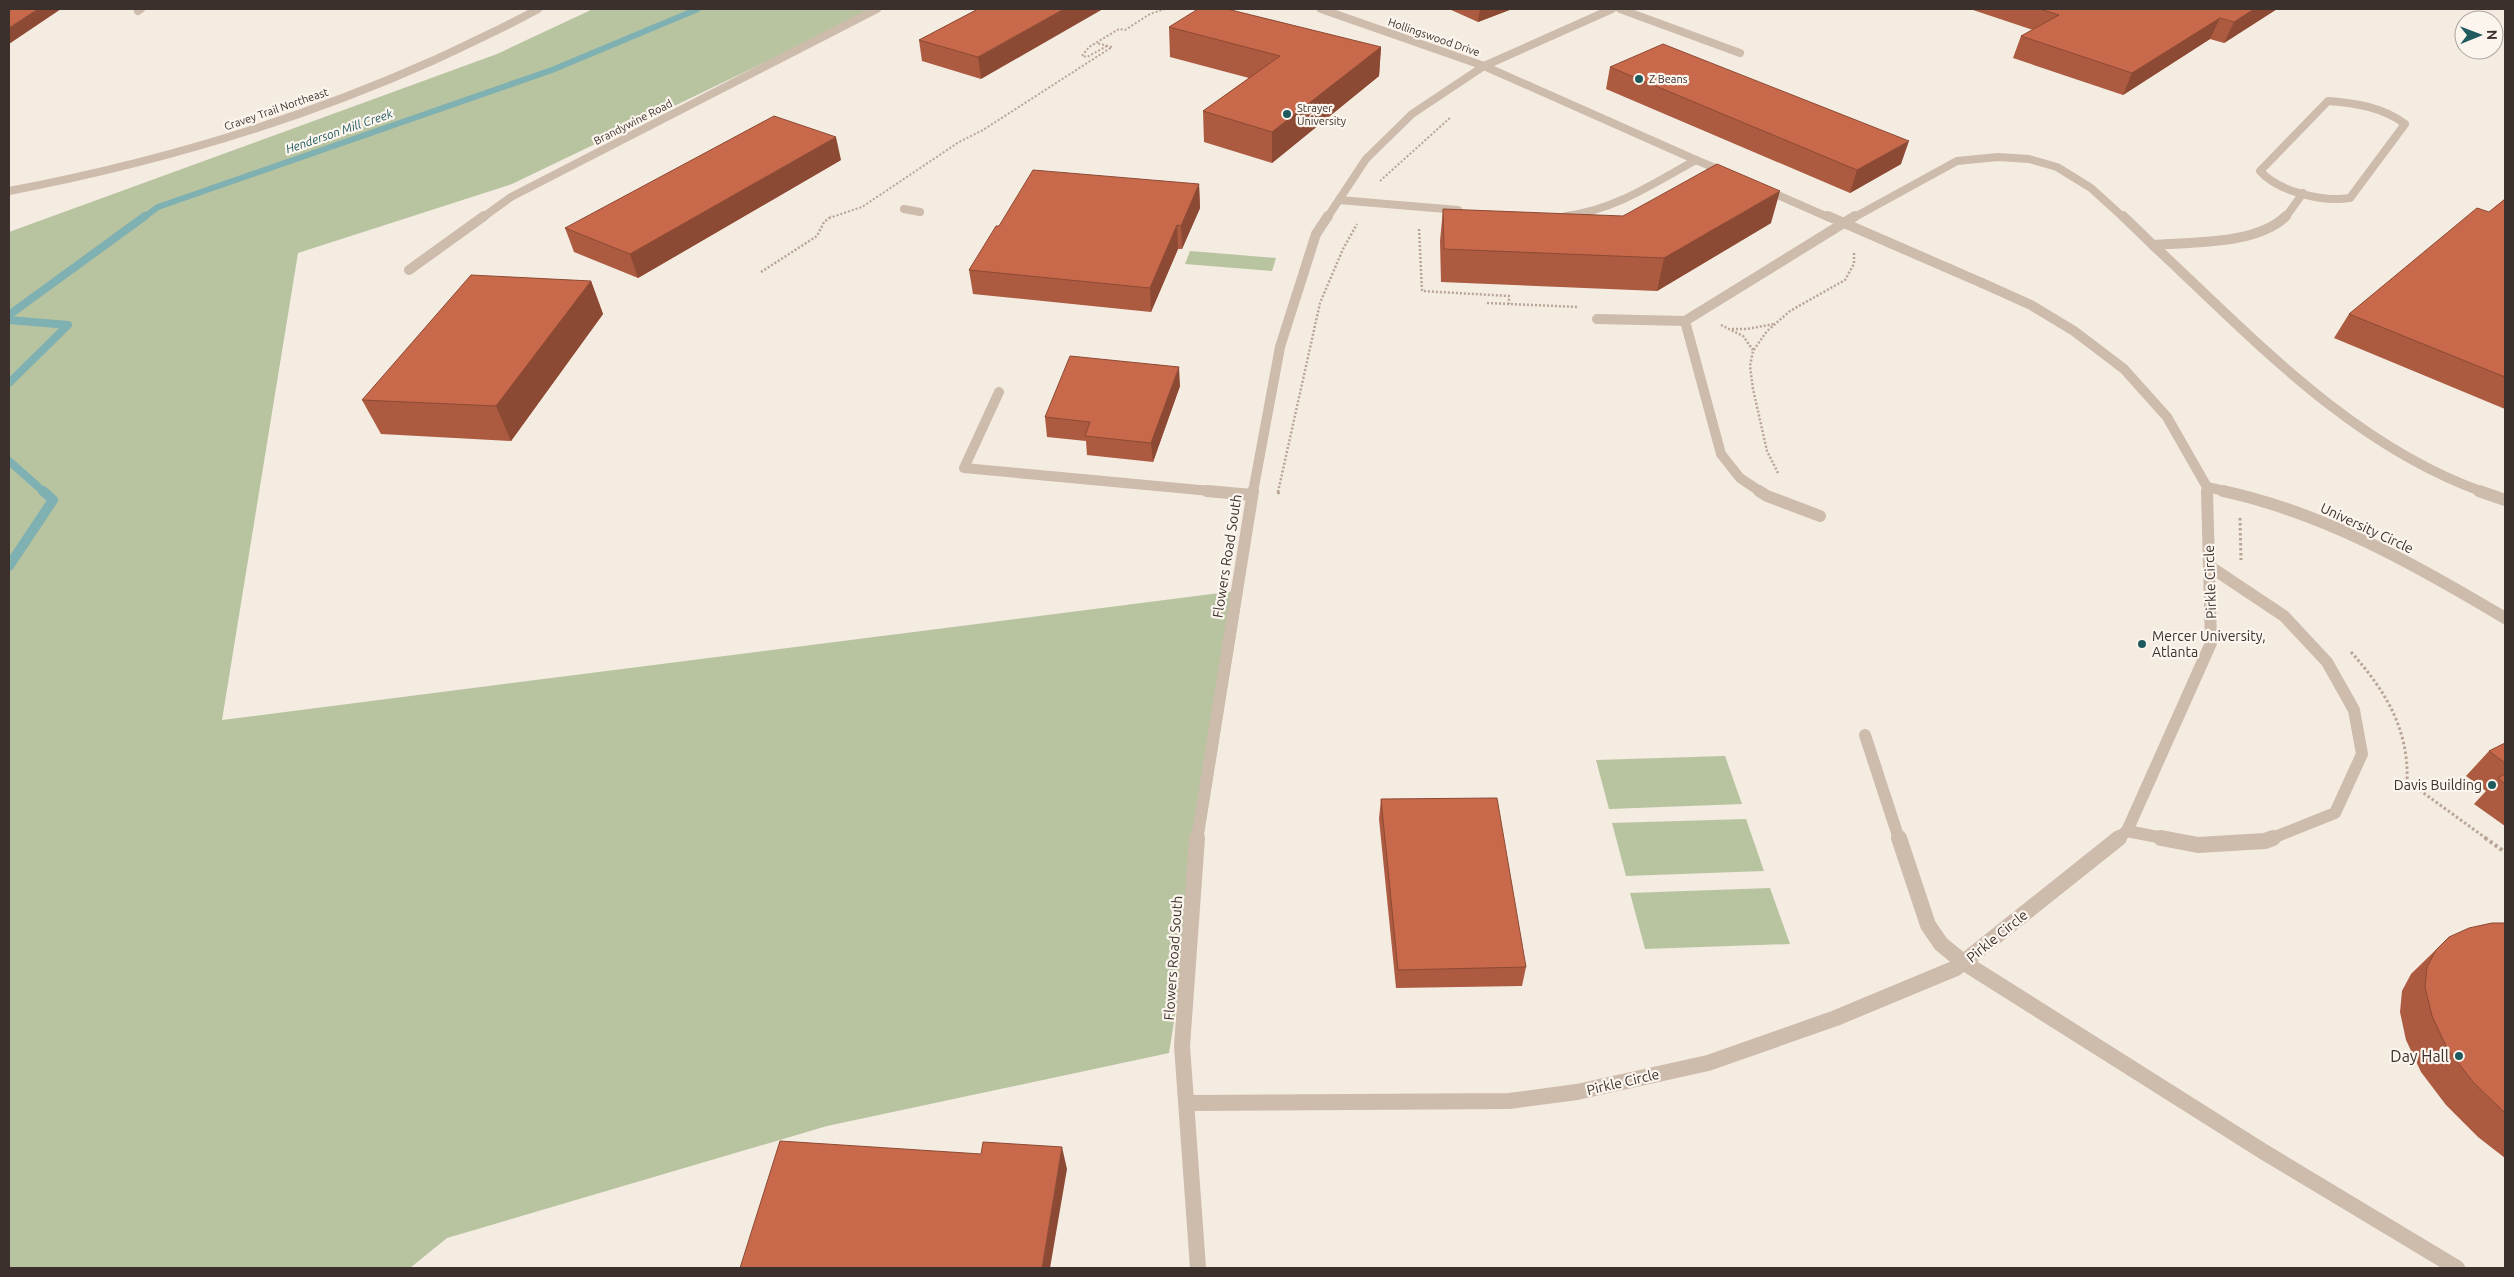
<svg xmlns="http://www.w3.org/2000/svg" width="2514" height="1277" viewBox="0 0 2514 1277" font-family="Ubuntu,sans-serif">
	<rect width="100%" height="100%" fill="#f4ebe1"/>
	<g fill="#b8c4a0">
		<polygon points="593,9 876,9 512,184 298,253 222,720 1243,590 1169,1053 827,1126 447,1238 410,1268 9,1268 9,232 497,54"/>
		<polygon points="1190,251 1276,258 1272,271 1185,264"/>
		<polygon points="1725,756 1742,804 1609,809 1596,760"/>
		<polygon points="1746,819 1764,871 1626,876 1612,823"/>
		<polygon points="1770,888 1790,944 1645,949 1630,893"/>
	</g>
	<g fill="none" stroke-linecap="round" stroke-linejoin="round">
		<polyline stroke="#7fb0b2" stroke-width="6" points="143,218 158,207 552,70 698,9"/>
		<g stroke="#7fb0b2" stroke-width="8">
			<polyline points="9,315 145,216"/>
			<polyline points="9,320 68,325 9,383"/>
			<polyline points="9,461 44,492"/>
		</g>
		<polyline stroke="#7fb0b2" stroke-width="10" points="9,566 53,500 43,491"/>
		<g stroke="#b9a596" stroke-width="2" stroke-dasharray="2 2" stroke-linecap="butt">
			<polyline points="1107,46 1087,57 1082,56 1089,47 1119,29 1125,30 1150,14 1165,9"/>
			<polyline points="1380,181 1451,117"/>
			<polyline points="829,218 862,207 959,142 983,130 1112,47 1096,43"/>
		</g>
		<g stroke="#b9a596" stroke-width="2.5" stroke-dasharray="2 2" stroke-linecap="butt">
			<polyline points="1419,229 1422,291 1509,296 1509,304"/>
			<polyline points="761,272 817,236 824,222 832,216"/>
			<polyline points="1487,303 1579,307"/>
			<polyline points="1721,325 1743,336 1753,350"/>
			<polyline points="1732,329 1747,329 1774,324"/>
			<polyline points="1778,473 1767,451 1753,389 1750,366 1753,351 1767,331 1790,311 1845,280 1854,264 1854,252"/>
			<polyline points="1278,492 1320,303 1343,249 1357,224"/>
		</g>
		<g stroke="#b9a596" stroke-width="3" stroke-dasharray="2.5 2.5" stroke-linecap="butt">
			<polyline points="1278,494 1279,491"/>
			<polyline points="2240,518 2241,560"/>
			<path d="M 2351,652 C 2385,690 2409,729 2407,781 L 2487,839"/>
		</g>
		<polyline stroke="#b9a596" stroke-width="4" stroke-dasharray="3 3" stroke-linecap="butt" points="2485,838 2505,852"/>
		<g stroke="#cdbbac" stroke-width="8">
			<polyline points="1620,9 1740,53"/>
			<polyline points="1484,66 1696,160"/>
			<path d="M 2328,101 C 2355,103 2383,107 2405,124 L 2350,198 C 2322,202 2279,192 2260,171 Z"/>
			<polyline points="1764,189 1830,218"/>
			<polyline points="1339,200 1458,210"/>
			<polyline points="904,209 920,212"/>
			<path d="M 1566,216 C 1615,210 1654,183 1696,160 L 1727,173"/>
			<polyline points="1853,218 1957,161 1998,157 2029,159 2057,167 2091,188 2124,218"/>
			<polyline points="2285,218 2303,193"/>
		</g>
		<g stroke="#cdbbac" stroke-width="10">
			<polyline points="1828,216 1982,283"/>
			<path d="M 2123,216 L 2153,245 C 2191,242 2257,245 2286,216"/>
			<path d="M 2153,245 C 2253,338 2351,445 2483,492"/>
			<polyline points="1597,319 1685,321"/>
			<polyline points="999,392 964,468 1221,492"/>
			<polyline points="1761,492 1740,478 1721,454 1685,321 1855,216"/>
		</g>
		<g stroke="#cdbbac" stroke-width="12">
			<polyline points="1207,491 1252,495"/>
			<polyline points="1759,491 1767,496 1820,516"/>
			<polyline points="2479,491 2505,500"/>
			<polyline points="1865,735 1899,839"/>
		</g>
		<polyline stroke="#cdbbac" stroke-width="16" points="1899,838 1928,925 1941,944 1963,962 2264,1152 2457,1268"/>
		<g stroke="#cdbbac" stroke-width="8">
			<polyline points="1321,9 1484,66"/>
			<polyline points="138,11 141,9"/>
			<path d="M 9,191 C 155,163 296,122 432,61 C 468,44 504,28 538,9"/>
			<polyline points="482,218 511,197 877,9"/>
			<polyline points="1327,218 1366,159 1412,114 1484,66 1612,9"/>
		</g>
		<g stroke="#cdbbac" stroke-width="10">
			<polyline points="409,270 484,216"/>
			<polyline points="1982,283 2031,305 2074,331 2124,369 2167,417 2207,487 2207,492"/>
			<polyline points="2207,487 2229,492"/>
			<polyline points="1253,492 1280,347 1316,234 1328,216"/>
		</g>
		<g stroke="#cdbbac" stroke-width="12">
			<path d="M 2223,491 C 2325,513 2416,565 2505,618"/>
			<polyline points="2209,566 2284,616 2327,662 2354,710 2362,754 2335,813 2270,839"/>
			<polyline points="2127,831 2168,839"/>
			<polyline points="1197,839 1253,491"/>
			<polyline points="2117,839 2127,831 2211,643 2207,491"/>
		</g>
		<g stroke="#cdbbac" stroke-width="16">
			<polyline points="1197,838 1182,1046 1198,1268"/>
			<polyline points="2161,838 2198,845 2265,841 2273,838"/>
			<polyline points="1188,1103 1509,1101 1577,1092 1708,1063 1836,1018 1956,968 2119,838"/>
		</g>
	</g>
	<g fill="#ac5a40">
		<polygon points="978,9 981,79 922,61 919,40"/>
		<polygon points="1449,9 1512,9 1478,22"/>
		<polygon points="1970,9 2277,9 2224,43 2210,39 2123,95 2013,58 2021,36 2033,30"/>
		<polygon points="1169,27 1381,47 1379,76 1272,163 1204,142 1203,111 1249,78 1170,57"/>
		<polygon points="1610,67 1901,164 1850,193 1606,89"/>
		<polygon points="841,160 638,278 574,252 565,228"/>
		<polygon points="1199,184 1200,208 1182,249 1178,249 1151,312 973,294 969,270 999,226"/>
		<polygon points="2505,199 2505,409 2334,338 2349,314 2489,212"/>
		<polygon points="1443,209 1771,223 1657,291 1441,282 1440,241"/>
		<polygon points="591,281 603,314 511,441 381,434 362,400"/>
		<polygon points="1180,386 1153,462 1087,455 1086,441 1047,437 1045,417"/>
		<polygon points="2505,743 2505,826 2474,804 2486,791 2466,776 2489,751"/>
		<polygon points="1381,799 1526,967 1522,986 1396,988 1379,819"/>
		<polygon points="2505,923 2505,1158 2478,1137 2446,1105 2421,1072 2406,1040 2400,1012 2402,991 2411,974 2449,937"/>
	</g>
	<g fill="#8c4a34">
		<polygon points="38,9 61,9 9,44 9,28"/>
		<polygon points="1064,9 1103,9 981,79 978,57"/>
		<polygon points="1480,9 1512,9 1478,22"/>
		<polygon points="2254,9 2277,9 2224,43 2234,22"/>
		<polygon points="2220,18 2210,39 2123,95 2132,73"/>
		<polygon points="1381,47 1379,76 1272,163 1272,132"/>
		<polygon points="836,137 841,160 638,278 630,254"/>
		<polygon points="1909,141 1901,164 1850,193 1857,170"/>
		<polygon points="1199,184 1200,208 1182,249 1181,226"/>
		<polygon points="1780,191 1771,223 1657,291 1664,258"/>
		<polygon points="1177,225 1178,249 1151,312 1150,288"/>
		<polygon points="591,281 603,314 511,441 496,406"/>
		<polygon points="1179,367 1180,386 1153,462 1151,443"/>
		<polygon points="1062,1147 1067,1169 1050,1268 1042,1268"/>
	</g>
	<g fill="#c8694b" stroke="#8c4a34">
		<polygon points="9,9 38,9 9,28"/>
		<polygon points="978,9 1064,9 978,57 919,40"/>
		<polygon points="1198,9 1227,9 1381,47 1272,132 1203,111 1280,56 1169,27"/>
		<polygon points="2040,9 2254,9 2234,22 2220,18 2132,73 2021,36 2059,15"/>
		<polygon points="1663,44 1909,141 1857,170 1610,67"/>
		<polygon points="774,116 836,137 630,254 565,228"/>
		<polygon points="1717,164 1780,191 1664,258 1444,249 1443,209 1623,216"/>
		<polygon points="1033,170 1199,184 1181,226 1177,225 1150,288 969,270 996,226 999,226"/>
		<polygon points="2505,199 2505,377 2349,314 2477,208 2489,212"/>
		<polygon points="471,275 591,281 496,406 362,400"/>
		<polygon points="1070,356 1179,367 1151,443 1085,436 1090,422 1045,417"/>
		<polygon points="2505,743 2505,763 2489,751"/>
		<polygon points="2505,774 2505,784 2498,778"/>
		<polygon points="1497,798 1526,967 1398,970 1381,799"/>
		<polygon points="2492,923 2505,923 2505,1113 2473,1082 2447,1048 2432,1016 2425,987 2427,967 2436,950 2449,937 2469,928"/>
		<polygon points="780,1141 981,1154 983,1142 1062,1147 1042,1268 740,1268"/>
	</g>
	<g fill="#1f5a5e" stroke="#fbf5ee" stroke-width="2">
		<circle cx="1639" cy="79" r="5"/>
		<circle cx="1287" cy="114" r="5"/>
		<circle cx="2142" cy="644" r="5"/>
		<circle cx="2492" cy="785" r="5"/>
		<circle cx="2459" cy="1056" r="5"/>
	</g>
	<g text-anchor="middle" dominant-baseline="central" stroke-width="4.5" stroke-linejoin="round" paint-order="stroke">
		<g font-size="11" fill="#3b302b" stroke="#fbf5ee">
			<text transform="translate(1434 37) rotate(19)">Hollingswood Drive</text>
			<text transform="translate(276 109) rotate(-19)">Cravey Trail Northeast</text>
			<text transform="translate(633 122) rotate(-27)">Brandywine Road</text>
		</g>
		<g font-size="11" fill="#3b302b" stroke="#fbf5ee" text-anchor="start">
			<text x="1649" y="79">Z Beans</text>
			<text x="1297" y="108">Strayer<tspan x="1297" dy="13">University</tspan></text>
		</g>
		<g font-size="12" font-style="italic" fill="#1f5a5e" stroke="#fbf5ee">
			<text transform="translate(339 131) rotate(-19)">Henderson Mill Creek</text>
		</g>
		<g font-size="14" fill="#3b302b" stroke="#fbf5ee">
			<text transform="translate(2367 528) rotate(25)">University Circle</text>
			<text transform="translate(1227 556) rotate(-81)">Flowers Road South</text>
			<text transform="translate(2210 582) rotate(-92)">Pirkle Circle</text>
			<text transform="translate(1997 936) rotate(-39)">Pirkle Circle</text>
			<text transform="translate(1173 958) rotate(-86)">Flowers Road South</text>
			<text transform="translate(1623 1082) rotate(-13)">Pirkle Circle</text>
		</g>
		<g font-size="14" fill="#3b302b" stroke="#fbf5ee" text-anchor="start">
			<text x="2152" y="636">Mercer University,<tspan x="2152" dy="16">Atlanta</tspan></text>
			<text x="2482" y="785" text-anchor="end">Davis Building</text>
		</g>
		<g font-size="16" fill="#3b302b" stroke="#fbf5ee" text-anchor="end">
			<text x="2449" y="1056">Day Hall</text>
		</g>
	</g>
	<rect width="2514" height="1277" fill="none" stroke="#3b302b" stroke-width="20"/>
	<g transform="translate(2479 35) rotate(89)"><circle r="24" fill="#fbf5ee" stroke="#aea6a0"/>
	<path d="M0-4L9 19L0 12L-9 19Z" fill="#1f5a5e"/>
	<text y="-8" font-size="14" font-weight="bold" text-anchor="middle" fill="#3b302b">N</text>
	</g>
</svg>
